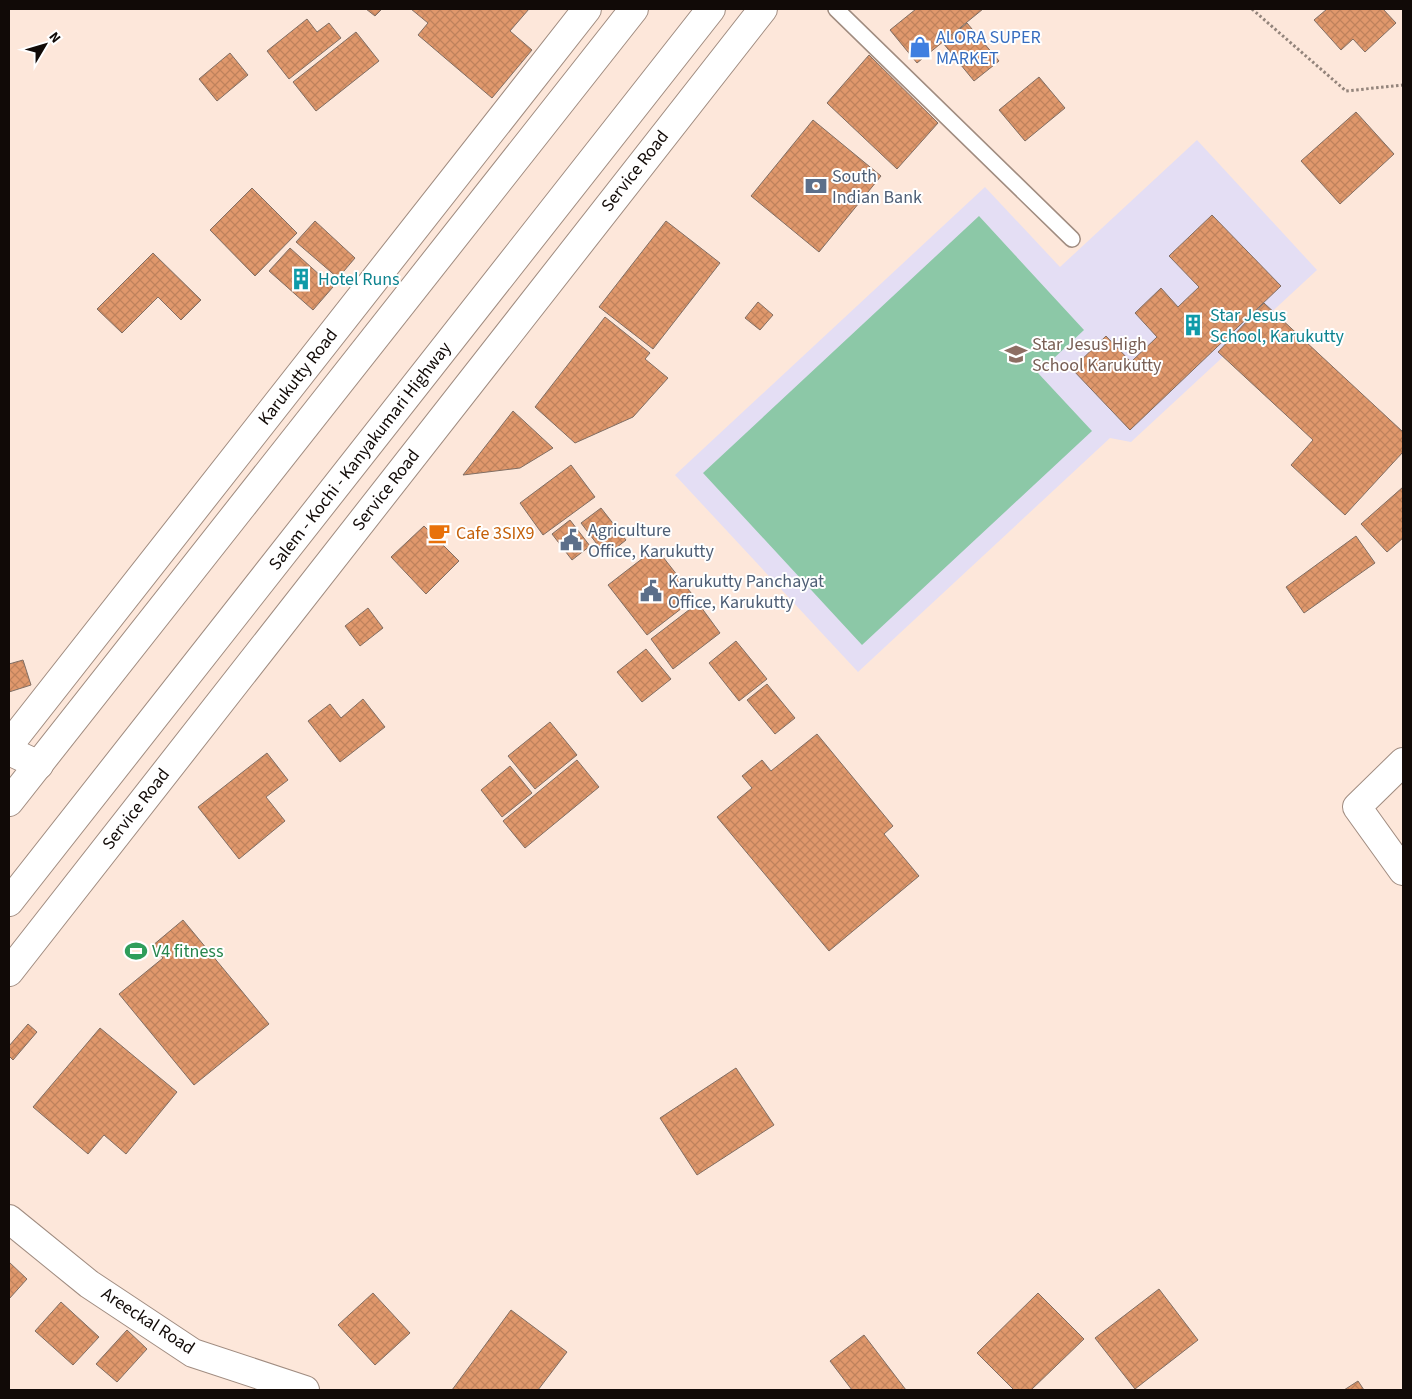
<svg xmlns="http://www.w3.org/2000/svg" width="1412" height="1399" viewBox="0 0 1412 1399" font-family="'Source Sans 3',sans-serif">
	<defs>
		<pattern id="building-cross-hatch" width="8" height="8" patternUnits="userSpaceOnUse" patternTransform="scale(1.25)"><rect width="8" height="8" fill="#e0986c"/><path d="M0 0l8 8M0 8l8-8" fill="none" stroke="#bf825c"/></pattern>
	</defs>
	<rect width="100%" height="100%" fill="#fde7da"/>
	<polygon fill="#e4def4" points="1197,140 1317,270 1131,442 1110,438 858,672 675,475 985,187 1060,267"/>
	<polygon fill="#8cc8a7" points="979,216 1084,330 1038,373 1092,431 862,645 703,473"/>
	<g fill="url(#building-cross-hatch)" stroke="#816e63">
		<polygon points="366,9 382,9 375,16"/>
		<polygon points="411,9 529,9 510,31 532,50 492,98 418,35 428,23"/>
		<polygon points="916,9 983,9 917,63 890,30"/>
		<polygon points="1327,9 1383,9 1396,23 1365,52 1353,39 1341,50 1314,20"/>
		<polygon points="307,19 317,32 329,23 341,38 289,79 267,51"/>
		<polygon points="967,23 999,61 974,81 943,43"/>
		<polygon points="356,32 379,61 316,111 293,82"/>
		<polygon points="230,53 248,75 217,101 199,79"/>
		<polygon points="869,55 938,123 897,169 827,103"/>
		<polygon points="1039,77 1065,108 1025,141 999,110"/>
		<polygon points="1356,112 1394,154 1340,204 1301,161"/>
		<polygon points="813,120 881,176 819,252 751,196"/>
		<polygon points="252,188 297,233 255,276 210,230"/>
		<polygon points="1212,215 1281,286 1130,430 1072,369 1106,336 1131,362 1157,337 1135,313 1161,288 1178,307 1199,287 1169,256"/>
		<polygon points="315,221 355,258 338,278 296,242"/>
		<polygon points="666,221 720,263 653,349 599,307"/>
		<polygon points="290,248 333,287 313,310 269,271"/>
		<polygon points="153,253 201,300 181,320 158,297 122,333 97,309"/>
		<polygon points="758,302 773,315 760,330 745,318"/>
		<polygon points="1264,303 1403,432 1403,452 1345,515 1291,465 1313,440 1218,352"/>
		<polygon points="605,317 650,353 645,359 668,378 633,417 575,443 535,407"/>
		<polygon points="513,411 553,448 520,468 463,475"/>
		<polygon points="571,465 595,497 543,535 520,503"/>
		<polygon points="1403,487 1403,538 1387,552 1361,524"/>
		<polygon points="601,508 626,540 606,556 581,523"/>
		<polygon points="570,520 590,546 572,560 552,534"/>
		<polygon points="424,526 459,561 426,594 391,557"/>
		<polygon points="1356,536 1375,563 1304,613 1286,587"/>
		<polygon points="656,548 695,598 647,635 608,585"/>
		<polygon points="698,603 720,633 673,669 651,639"/>
		<polygon points="368,608 383,628 360,646 345,626"/>
		<polygon points="736,641 767,679 739,701 709,663"/>
		<polygon points="646,649 671,679 642,702 617,672"/>
		<polygon points="23,660 31,685 9,692 9,664"/>
		<polygon points="767,684 795,718 775,734 747,700"/>
		<polygon points="363,699 385,727 340,762 308,721 330,704 341,718"/>
		<polygon points="550,722 577,755 535,789 508,756"/>
		<polygon points="817,734 893,826 884,834 919,876 829,951 717,817 752,788 742,776 762,760 771,771"/>
		<polygon points="267,753 288,780 266,797 285,821 239,859 198,807"/>
		<polygon points="577,760 599,787 525,848 503,821"/>
		<polygon points="510,766 532,793 502,817 481,790"/>
		<polygon points="183,920 269,1024 194,1085 119,994 163,958 152,946"/>
		<polygon points="28,1024 37,1032 13,1060 9,1056 9,1046"/>
		<polygon points="100,1028 177,1092 126,1154 104,1135 88,1154 33,1107"/>
		<polygon points="736,1068 774,1125 697,1175 660,1118"/>
		<polygon points="9,1262 27,1279 9,1299"/>
		<polygon points="1159,1289 1198,1340 1135,1389 1095,1338"/>
		<polygon points="373,1293 410,1333 375,1365 338,1325"/>
		<polygon points="1038,1293 1084,1339 1031,1390 1014,1390 977,1353"/>
		<polygon points="61,1302 99,1337 73,1365 35,1331"/>
		<polygon points="511,1310 567,1352 538,1390 452,1390"/>
		<polygon points="127,1330 147,1349 117,1382 96,1364"/>
		<polygon points="864,1335 906,1390 852,1390 830,1361"/>
		<polygon points="1358,1381 1364,1390 1344,1390"/>
	</g>
	<g fill="none" stroke-linecap="round" stroke-linejoin="round">
		<g stroke="#a08c80" stroke-width="18">
			<polyline id="lane" points="836,9 1072,239"/>
		</g>
		<g stroke="#a08c80" stroke-width="30">
			<g id="street">
				<polyline points="1403,762 1357,807 1403,871"/>
				<polyline points="9,1219 89,1284 193,1353 305,1390"/>
			</g>
		</g>
		<g stroke="#a08c80" stroke-width="30">
			<g id="secondary">
				<polyline points="9,745 587,9"/>
				<polyline points="9,972 763,9"/>
			</g>
		</g>
		<g stroke="#a08c80" stroke-width="30">
			<g id="highway">
				<polyline points="9,751 39,765"/>
				<polyline points="9,802 634,9"/>
				<polyline points="9,902 711,9"/>
			</g>
		</g>
		<polyline stroke="#93847b" stroke-width="3" stroke-dasharray="2.5 2.5" stroke-linecap="butt" points="1252,9 1346,91 1403,85"/>
		<use href="#lane" stroke="#fff" stroke-width="15"/>
		<use href="#street" stroke="#fff" stroke-width="28"/>
		<use href="#secondary" stroke="#fff" stroke-width="28"/>
		<use href="#highway" stroke="#fff" stroke-width="28"/>
	</g>
	<defs>
		<g id="shop-bare" transform="scale(1.725)"><path d="M-5-2.5h2.3a2.7 3.5 0 0 1 5.4 0H5L5.5 6h-11ZM-1.5-2.5h3a1.5 2.3 0 0 0-3 0Z" fill="#3f7fe0" stroke="#fff" stroke-width="2.5" paint-order="stroke"/></g>
		<g id="bank-bare" transform="scale(1.725)"><path d="M-6-4H6V4H-6ZM0-2.3a2.3 2.3 0 1 0 0 4.6a2.3 2.3 0 1 0 0-4.6Z" fill="#5c6f8a" stroke="#fff" stroke-width="2.5" paint-order="stroke"/></g>
		<g id="building-bare" transform="scale(1.725)"><path d="M-4-6H4V6H1V3H-1V6H-4ZM-2.5-4.3h1.7v1.8h-1.7ZM.8-4.3h1.7v1.8H.8ZM-2.5-1h1.7V.8h-1.7ZM.8-1h1.7V.8H.8Z" fill="#0f9aa8" stroke="#fff" stroke-width="2.5" paint-order="stroke"/></g>
		<g id="school-bare" transform="scale(1.725)"><path d="M0-5L7-2L0 1L-7-2ZM-4 1L0 2.5L4 1V4Q0 6-4 4Z" fill="#8d6e63" stroke="#fff" stroke-width="2.5" paint-order="stroke"/></g>
		<g id="cafe-bare" transform="scale(1.725)"><path d="M-5.5-4.5H6V0H3Q3 3.5 0 3.5H-2.5Q-5.5 3.5-5.5 0ZM3-3.2v2h1.7v-2ZM-6 4.5H4V6H-6Z" fill="#e8710a" stroke="#fff" stroke-width="2.5" paint-order="stroke"/></g>
		<g id="civic-bare" transform="scale(1.725)"><path d="M-.6-6.5H3V-4.5H.6V-3L4-1V1h2V6H-6V1h2V-1L-.6-3ZM-1.2 2.5V6h2.4V2.5Z" fill="#5c6f8a" stroke="#fff" stroke-width="2.5" paint-order="stroke"/></g>
		<g id="stadium-bare" transform="scale(1.725)"><path d="M0-5a6.5 5 0 1 0 0 10a6.5 5 0 1 0 0-10ZM-3.5-1.8h7v3.6h-7Z" fill="#2e9e5b" stroke="#fff" stroke-width="2.5" paint-order="stroke"/></g>
	</defs>
	<g fill-rule="evenodd">
		<use href="#shop-bare" x="920" y="47"/>
		<use href="#bank-bare" x="816" y="186"/>
		<use href="#building-bare" x="301" y="279"/>
		<use href="#building-bare" x="1193" y="325"/>
		<use href="#school-bare" x="1016" y="354"/>
		<use href="#cafe-bare" x="439" y="533"/>
		<use href="#civic-bare" x="571" y="540"/>
		<use href="#civic-bare" x="651" y="591"/>
		<use href="#stadium-bare" x="136" y="951"/>
	</g>
	<g text-anchor="middle" dominant-baseline="central" stroke-width="4" stroke-linejoin="round" paint-order="stroke">
		<g font-size="18" fill="#366cbe" stroke="#fff" text-anchor="start">
			<text x="936" y="37">ALORA SUPER<tspan x="936" dy="21">MARKET</tspan></text>
		</g>
		<g font-size="18" fill="#110a07" stroke="#fff">
			<text transform="translate(635 171) rotate(-52)">Service Road</text>
			<text transform="translate(298 377) rotate(-52)">Karukutty Road</text>
			<text transform="translate(360 456) rotate(-52)">Salem - Kochi - Kanyakumari Highway</text>
			<text transform="translate(386 490) rotate(-52)">Service Road</text>
			<text transform="translate(136 809) rotate(-52)">Service Road</text>
			<text transform="translate(148 1321) rotate(33)">Areeckal Road</text>
		</g>
		<g font-size="18" fill="#4e5e75" stroke="#fff" text-anchor="start">
			<text x="832" y="176">South<tspan x="832" dy="21">Indian Bank</tspan></text>
			<text x="588" y="530">Agriculture<tspan x="588" dy="21">Office, Karukutty</tspan></text>
			<text x="668" y="581">Karukutty Panchayat<tspan x="668" dy="21">Office, Karukutty</tspan></text>
		</g>
		<g font-size="18" fill="#0d838f" stroke="#fff" text-anchor="start">
			<text x="318" y="279">Hotel Runs</text>
			<text x="1210" y="315">Star Jesus<tspan x="1210" dy="21">School, Karukutty</tspan></text>
		</g>
		<g font-size="18" fill="#785e54" stroke="#fff" text-anchor="start">
			<text x="1032" y="344">Star Jesus High<tspan x="1032" dy="21">School Karukutty</tspan></text>
		</g>
		<g font-size="18" fill="#c56008" stroke="#fff" text-anchor="start">
			<text x="456" y="533">Cafe 3SIX9</text>
		</g>
		<g font-size="18" fill="#27864d" stroke="#fff" text-anchor="start">
			<text x="152" y="951">V4 fitness</text>
		</g>
	</g>
	<rect width="1412" height="1399" fill="none" stroke="#110a07" stroke-width="20"/>
	<g transform="translate(45 45) rotate(52)" stroke="#ffffff" stroke-width="4" paint-order="stroke">
	<path d="M0-4L9 19L0 12L-9 19Z" fill="#110a07"/>
	<text y="-8" font-size="14" font-weight="bold" text-anchor="middle" fill="#110a07">N</text>
	</g>
</svg>
